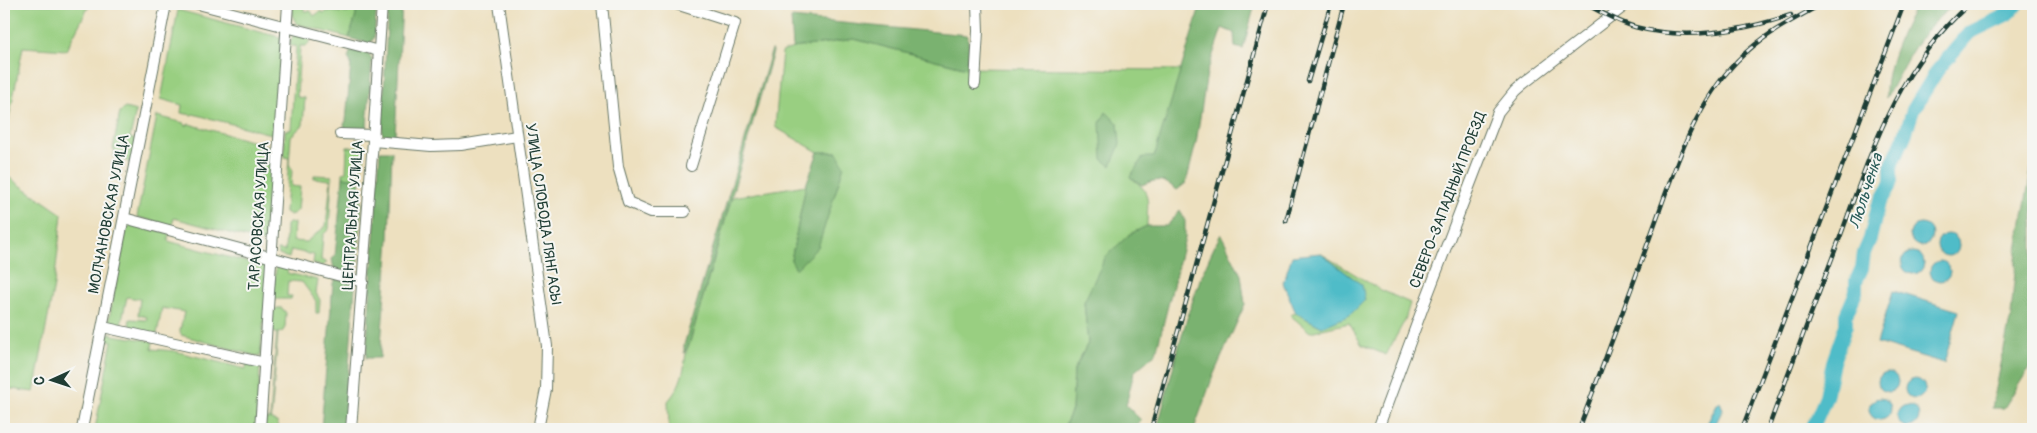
<svg xmlns="http://www.w3.org/2000/svg" width="2037" height="433" viewBox="0 0 2037 433" font-family="Pangolin,sans-serif">
	<rect width="100%" height="100%" fill="#f6f6f2"/>
	<filter id="ink" filterUnits="userSpaceOnUse"><feTurbulence type="fractalNoise" baseFrequency=".02" numOctaves="2"/><feDisplacementMap in="SourceGraphic" scale="10" xChannelSelector="R" yChannelSelector="G"/><feConvolveMatrix kernelMatrix="1 2 1 2 8 2 1 2 1" color-interpolation-filters="sRGB"/></filter>
	<filter id="wash" filterUnits="userSpaceOnUse"><feTurbulence type="fractalNoise" baseFrequency=".0096" numOctaves="4" result="noise"/><feDisplacementMap in="SourceGraphic" scale="20" xChannelSelector="R" yChannelSelector="G"/><feGaussianBlur stdDeviation="1.12" result="paint"/><feColorMatrix in="noise" values="0 0 0 0 0 0 0 0 0 0 0 0 0 0 0 0 0 1.4 0 .05"/><feComposite in="paint" operator="in"/></filter>
	<g filter="url(#wash)">
		<rect width="100%" height="100%" fill="#ede0bf"/>
		<g fill="#99cf81" stroke="#5c865a">
			<polygon points="4,4 90,4 66,50 23,47 4,144"/>
			<path d="M 293,4 L 304,4 L 304,11 L 311,11 L 314,16 L 321,11 L 323,13 L 328,11 L 348,13 L 347,7 L 342,7 L 341,11 L 329,10 L 330,4 L 356,4 L 356,16 L 349,38 L 298,24 C 291,19 293,11 293,4 Z"/>
			<polygon points="178,10 283,38 276,134 267,133 193,114 192,115 181,113 182,105 161,99"/>
			<path d="M 297,34 L 306,36 L 310,41 L 307,46 L 300,46 L 297,97 L 305,98 L 303,125 L 291,136 L 289,164 L 292,169 L 291,186 L 300,187 L 298,210 L 295,213 L 290,215 L 285,212 L 289,158 L 284,157 L 285,130 L 291,130 L 296,46 L 290,46 C 291,40 291,36 297,34 Z"/>
			<path d="M 854,39 L 967,68 L 1182,70 L 1154,158 L 1130,177 C 1153,193 1147,200 1147,226 L 1130,234 L 1084,302 L 1088,343 L 1074,370 L 1072,410 L 1063,429 L 669,429 L 668,401 C 677,391 681,381 684,368 C 686,359 684,354 689,345 L 732,197 L 806,185 L 791,260 L 836,152 L 818,152 L 775,127 L 782,52 L 793,48 Z"/>
			<polygon points="125,108 136,111 130,138 137,140 131,163 129,163 128,161 117,159 114,157 115,150 113,149 120,112"/>
			<polygon points="157,116 184,123 186,126 189,124 276,148 270,244 174,218 172,226 137,217"/>
			<path d="M 357,142 L 363,143 C 370,154 359,168 359,179 L 343,177 L 343,173 L 346,172 L 347,147 L 357,147 Z"/>
			<polygon points="4,174 62,214 54,285 34,392 4,388"/>
			<polygon points="314,175 332,176 329,229 323,235 321,260 327,262 323,266 313,264 314,255 291,250 289,258 279,255 277,250 285,251 286,225 288,223 294,223 293,241 306,242 326,226 331,180 314,178"/>
			<polygon points="131,224 169,233 168,241 269,268 260,357 181,335 180,331 184,312 162,308 157,334 135,330 129,324 130,319 146,320 147,317 138,315 140,299 127,297 121,324 111,326 109,319 127,228"/>
			<polygon points="1320,253 1379,289 1410,303 1405,320 1386,355 1362,345 1349,323 1310,332 1290,315 1296,313 1322,327 1362,285"/>
			<polygon points="278,264 288,265 287,273 318,280 316,293 320,300 319,313 316,313 316,301 302,282 288,281 287,296 292,296 291,299 276,299 273,297 276,268"/>
			<polygon points="277,308 282,308 286,313 285,327 283,331 278,333 271,420 277,422 278,429 264,429 265,419 270,419 277,333 271,332 273,311"/>
			<polygon points="110,333 112,333 112,335 153,341 152,349 174,351 246,369 247,361 260,364 257,429 95,429 112,341 105,339"/>
		</g>
		<g fill="#7ab26f" stroke="#4c7852">
			<polygon points="356,4 377,4 374,38 370,44 349,38 356,16"/>
			<polygon points="388,4 402,4 395,136 382,134"/>
			<path d="M 1201,4 L 1255,4 L 1243,49 L 1235,47 L 1234,33 L 1222,28 L 1207,73 L 1196,143 L 1186,183 L 1177,190 C 1163,179 1158,178 1142,185 L 1130,177 L 1143,157 L 1154,157 Z"/>
			<path d="M 1916,4 L 1957,4 C 1922,24 1905,64 1886,98 C 1884,68 1902,30 1916,4 Z"/>
			<polygon points="791,18 967,35 969,47 967,68 854,39 793,48"/>
			<polygon points="356,49 369,54 372,59 367,127 364,131 348,131 345,129 344,124 346,121 351,63 348,58 350,52"/>
			<polygon points="772,49 773,52 689,345 684,353 684,345"/>
			<polygon points="1106,112 1118,123 1120,144 1111,166 1102,159 1100,123"/>
			<polygon points="380,151 392,151 389,239 380,358 366,358"/>
			<polygon points="818,152 837,152 844,166 818,247 796,269 791,260 806,185"/>
			<polygon points="2033,159 2033,362 2004,408 1992,408 2011,315 2017,250"/>
			<polygon points="343,177 359,179 362,205 357,271 352,274 334,269 332,259 335,256"/>
			<polygon points="1180,210 1185,221 1185,238 1156,353 1134,372 1126,405 1141,420 1134,429 1063,429 1072,410 1074,370 1088,343 1084,302 1106,256 1130,234 1147,226 1167,226"/>
			<path d="M 1221,234 L 1241,275 L 1245,304 L 1213,376 L 1194,429 L 1157,429 C 1174,367 1190,290 1221,234 Z"/>
			<polygon points="336,279 353,283 355,287 344,429 321,429 333,283"/>
		</g>
		<g fill="#4fbcc8" stroke="#377c7e">
			<circle cx="1921" cy="235" r="11"/>
			<circle cx="1948" cy="245" r="11"/>
			<circle cx="1913" cy="263" r="11"/>
			<polygon points="1320,253 1362,285 1365,300 1350,315 1322,327 1296,313 1283,283 1292,256"/>
			<circle cx="1940" cy="271" r="10"/>
			<polygon points="1893,291 1959,311 1944,363 1877,343"/>
			<circle cx="1888" cy="382" r="10"/>
			<circle cx="1915" cy="389" r="10"/>
			<circle cx="1880" cy="409" r="11"/>
			<polygon points="1720,402 1723,409 1715,425 1710,425 1707,429 1689,429 1690,425 1707,424 1717,404"/>
			<circle cx="1908" cy="416" r="11"/>
		</g>
		<g fill="none" stroke-linecap="round" stroke-linejoin="round">
			<polyline stroke="#4fbcc8" stroke-width="14" points="1812,429 1826,397 1833,362 1846,325 1846,315 1856,292 1856,281 1862,268 1864,253 1870,239 1878,206 1889,187 1891,181 1891,167 1905,135 1913,110 1937,71 1969,33 2006,15 2018,4"/>
		</g>
	</g>
	<g filter="url(#ink)">
		<g fill="none" stroke-linecap="round" stroke-linejoin="round">
			<g stroke="#677665" stroke-width="12">
				<g id="minor">
					<polyline points="198,4 379,51"/>
					<polyline points="499,4 547,346 546,389 538,429"/>
					<polyline points="602,4 618,167 628,202 651,212 685,212"/>
					<polyline points="676,4 735,23 691,166"/>
					<polyline points="975,84 978,31 977,4"/>
					<polyline points="340,134 374,135"/>
					<polyline points="373,141 431,146 461,145 517,136"/>
					<polyline points="124,218 363,282"/>
					<polyline points="103,327 265,363"/>
					<polyline points="82,429 166,4"/>
					<polyline points="260,429 288,4"/>
					<polyline points="351,429 373,141 382,4"/>
					<polyline points="1378,429 1423,307 1498,112 1515,91 1523,84 1627,4"/>
				</g>
			</g>
			<use href="#minor" stroke="#fff" stroke-width="10"/>
			<g stroke="#1f3d34" stroke-width="4.5">
				<g id="rail">
					<path d="M 1586,4 C 1602,13 1618,22 1635,27 C 1686,41 1742,31 1791,15"/>
					<polyline points="1308,81 1331,4"/>
					<polyline points="1286,221 1344,4"/>
					<polyline points="1151,429 1268,4"/>
					<path d="M 1579,429 C 1603,365 1627,301 1650,237 C 1673,175 1691,109 1737,61 C 1761,36 1792,20 1822,4"/>
					<polyline points="1742,429 1904,4"/>
					<path d="M 1768,429 C 1791,366 1815,303 1839,240 C 1872,150 1895,71 1969,4"/>
				</g>
			</g>
			<use href="#rail" stroke="#f6f6f2" stroke-width="2.5" stroke-dasharray="8" stroke-linecap="butt"/>
		</g>
	</g>
	<g text-anchor="middle" dominant-baseline="central" stroke-width="4" stroke-linejoin="round" paint-order="stroke">
		<g font-size="15" fill="#1f3d34" stroke="#f6f6f2">
			<text transform="translate(1448 200) rotate(-69)">СЕВЕРО-ЗАПАДНЫЙ ПРОЕЗД</text>
			<text transform="translate(109 214) rotate(-79)">МОЛЧАНОВСКАЯ УЛИЦА</text>
			<text transform="translate(543 214) rotate(82)">УЛИЦА СЛОБОДА ЛЯНГАСЫ</text>
			<text transform="translate(353 215) rotate(-86)">ЦЕНТРАЛЬНАЯ УЛИЦА</text>
			<text transform="translate(259 216) rotate(-86)">ТАРАСОВСКАЯ УЛИЦА</text>
		</g>
		<g font-size="16" font-style="italic" fill="#2b5d59" stroke="#f6f6f2">
			<text transform="translate(1866 191) rotate(-72)">Люльченка</text>
		</g>
	</g>
	<rect width="2037" height="433" fill="none" stroke="#f6f6f2" stroke-width="20"/>
	<g transform="translate(52 380) rotate(267)" stroke="#f6f6f2" stroke-width="4" paint-order="stroke">
	<path d="M0-4L9 19L0 12L-9 19Z" fill="#1f3d34"/>
	<text y="-8" font-size="14" font-weight="bold" text-anchor="middle" fill="#1f3d34">С</text>
	</g>
</svg>
